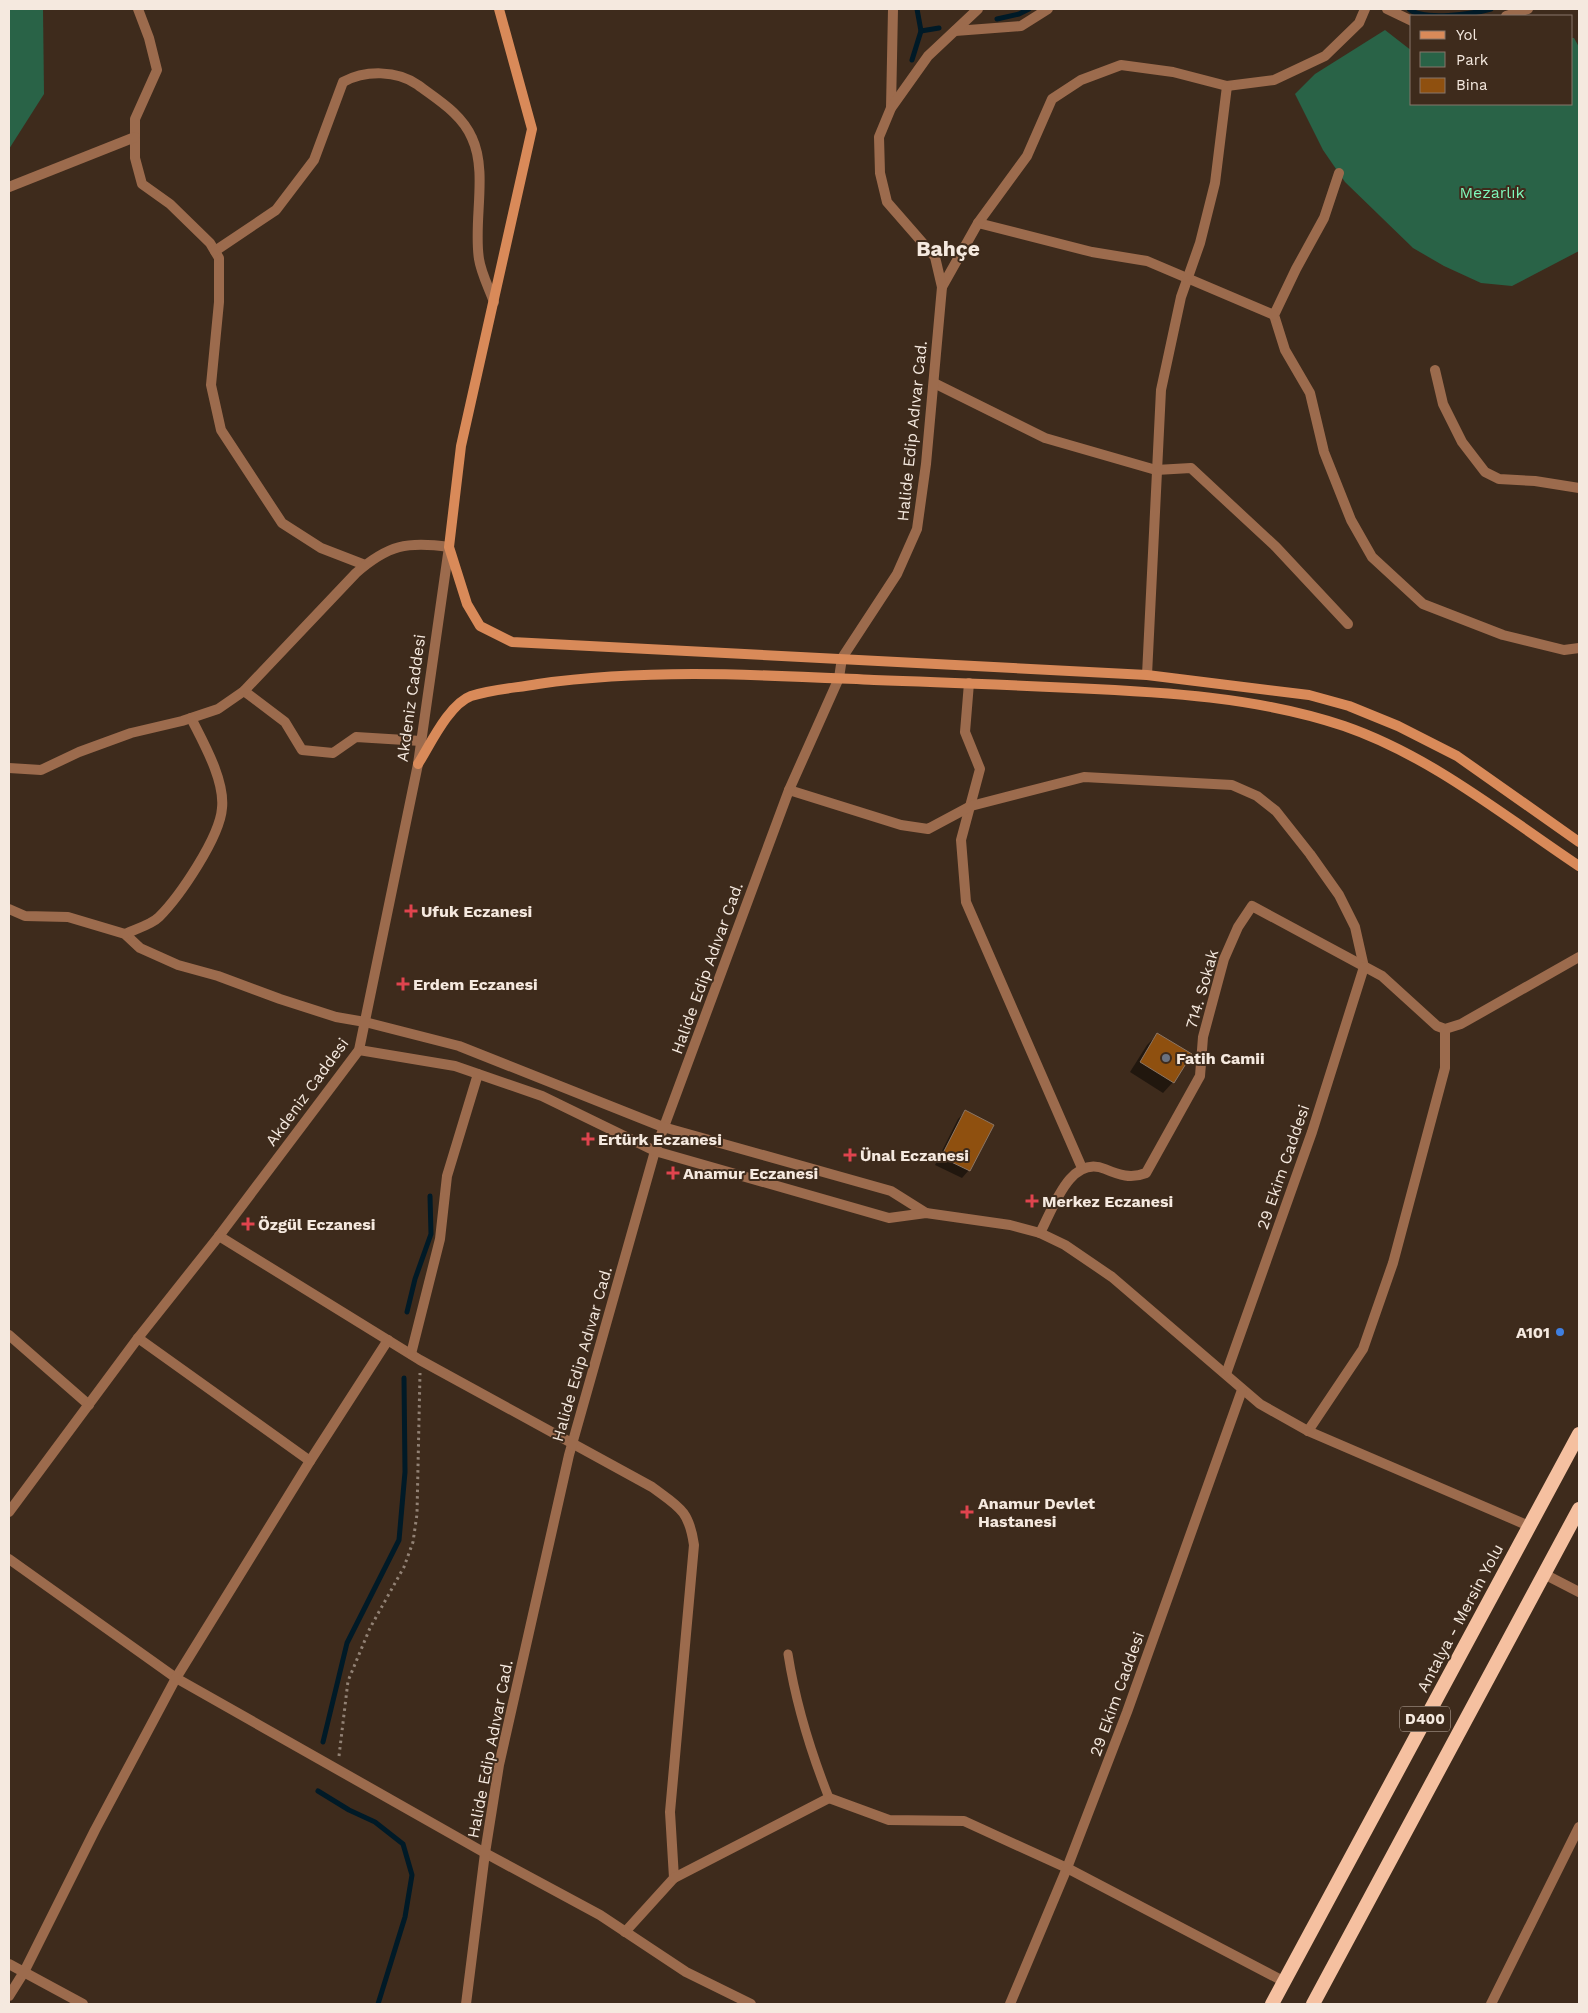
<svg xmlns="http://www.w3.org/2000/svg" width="1588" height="2013" viewBox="0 0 1588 2013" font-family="'Work Sans',sans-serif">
	<rect width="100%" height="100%" fill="#3e2b1c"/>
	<g fill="#296347">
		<polygon points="9,9 43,9 44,94 9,149"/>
		<polygon points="1385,30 1412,51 1412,104 1572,104 1572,38 1574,38 1579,47 1579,251 1512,286 1481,283 1444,266 1413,248 1345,182 1323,150 1295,94 1315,74"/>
	</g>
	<g fill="#0007">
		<polygon points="1158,1034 1173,1082 1163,1093 1130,1072 1147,1045"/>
		<polygon points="965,1112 969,1170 962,1178 935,1165 958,1119"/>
	</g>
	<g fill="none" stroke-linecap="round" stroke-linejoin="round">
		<g stroke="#001a27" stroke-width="5">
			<path d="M 1409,9 C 1423,21 1473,14 1491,9"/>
			<polyline points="997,19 1019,14 1029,9"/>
			<polyline points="921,31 939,28"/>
			<polyline points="912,60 921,31 917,9"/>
			<polyline points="407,1312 415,1279 431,1234 430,1196"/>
			<polyline points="323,1742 347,1643 399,1540 405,1472 404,1378"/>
			<polyline points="318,1791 349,1810 375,1822 403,1844 412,1875 405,1917 378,2004"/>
		</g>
	</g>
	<g fill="#8f500f" stroke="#8b7564">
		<polygon points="1157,1033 1192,1054 1174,1083 1140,1062"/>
		<polygon points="965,1110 994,1125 970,1171 941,1157"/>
	</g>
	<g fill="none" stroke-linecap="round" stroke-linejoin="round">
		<polyline stroke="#928275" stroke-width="3" stroke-dasharray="2.5 4" stroke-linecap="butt" points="339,1756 348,1681 370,1628 404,1567 413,1542 417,1514 420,1373"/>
		<path stroke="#9c6b4d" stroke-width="9" d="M 788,1654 C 796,1705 810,1750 829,1798"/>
		<g stroke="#9c6b4d" stroke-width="10">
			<polyline points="138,9 149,38 157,70 135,119 135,158 142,184 170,204 210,243 219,258 219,302 211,385 221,430 282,523 321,548 365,565"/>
			<polyline points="1387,9 1412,21"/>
			<polyline points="1506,16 1528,9"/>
			<polyline points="955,31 1021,26 1048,9"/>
			<polyline points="891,108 893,9"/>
			<polyline points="1339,173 1324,218 1296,269 1274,315 1285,350 1310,393 1324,452 1351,520 1372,557 1423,604 1503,635 1564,650 1579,648"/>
			<polyline points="9,187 135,137"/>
			<polyline points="978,223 1092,252 1147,261 1274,315"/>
			<path d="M 215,251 L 276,210 L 314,160 L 343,82 C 365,70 397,70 418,85 C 438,100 462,114 472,138 C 488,172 473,222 479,259 C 481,273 489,288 494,302"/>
			<polyline points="942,287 978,223 1027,156 1052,99 1081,80 1121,65 1173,72 1227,86 1274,80 1325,56 1359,23 1365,9"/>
			<polyline points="1435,370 1443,404 1462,442 1485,472 1499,479 1535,481 1579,488"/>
			<polyline points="934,383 1045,438 1156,470 1191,468 1276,547 1348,624"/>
			<polyline points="1147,675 1161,390 1181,297 1200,243 1215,183 1227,86"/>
			<polyline points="969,683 965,732 980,769 961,840 966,902 1082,1168"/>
			<polyline points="244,691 285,722 302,750 333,753 356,737 421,741"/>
			<path d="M 9,768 L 41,770 L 79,752 L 131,733 L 182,721 L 218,709 L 244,691 L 356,573 C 388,545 407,541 449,547"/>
			<polyline points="789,790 901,825 928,829 971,806 1084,777 1232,785 1257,796 1276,811 1310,854 1339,895 1355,927 1364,967"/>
			<polyline points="9,909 25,916 68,917 125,934 140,948 178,965 218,976 280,999 336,1017 365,1022"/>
			<path d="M 125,934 C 135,929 151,925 159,917 C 180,896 220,837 222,808 C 225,780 203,742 191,718"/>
			<path d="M 1040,1233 C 1053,1209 1070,1154 1105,1169 C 1119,1175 1131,1179 1146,1173 L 1200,1076 L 1203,1037 L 1224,959 L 1238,927 L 1252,906 L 1382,976 L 1437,1026 L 1445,1029 L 1461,1024 L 1579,957"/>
			<path d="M 219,1236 L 420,1360 L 652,1487 C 679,1507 689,1510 694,1545 L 670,1812 L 674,1878 L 625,1932"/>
			<polyline points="9,1335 89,1405"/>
			<polyline points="138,1338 310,1461"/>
			<polyline points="411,1354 440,1239 447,1176 478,1074"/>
			<polyline points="1308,1431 1363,1349 1393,1263 1445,1068 1445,1029"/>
			<polyline points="9,1559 176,1678 485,1853 600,1915 686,1972 751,2004"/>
			<polyline points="1544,1574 1579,1592"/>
			<polyline points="674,1878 829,1798 889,1820 964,1821 1067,1868 1283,1981"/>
			<polyline points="9,1964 83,2004"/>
			<polyline points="9,1996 24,1972 95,1830 176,1678 310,1461 388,1340"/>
			<polyline points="466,2004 485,1853 499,1765 569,1455 655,1151 789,790 839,678 842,658 897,574 917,529 926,464 942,287 935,257 887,202 880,173 879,137 891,108 928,56 978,9"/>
			<polyline points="1491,2004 1579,1827"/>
		</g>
		<g stroke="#9c6b4d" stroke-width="10">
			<polyline points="365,1022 459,1046 663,1127 891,1191 926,1213"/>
			<polyline points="359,1050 455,1066 542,1096 655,1151 889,1218 926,1213 1010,1225 1040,1233 1065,1245 1112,1277 1260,1404 1308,1431 1529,1526"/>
			<polyline points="1226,1374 1312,1132 1364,967"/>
			<polyline points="9,1512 138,1338 219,1236 359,1050 418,764 449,547"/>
			<polyline points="1010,2004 1067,1868 1127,1712 1242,1390"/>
		</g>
		<g stroke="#d98a59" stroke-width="10">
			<polyline points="499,9 532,129 461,446 449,547 467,604 480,626 512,642 1147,675 1309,695 1349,706 1398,726 1457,756 1579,842"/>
			<path d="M 418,764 C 430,745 449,704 471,696 C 492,689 516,688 538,684 C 649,668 763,675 874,680 C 941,682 1007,685 1073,688 C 1163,692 1258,697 1344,726 C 1431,756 1504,816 1579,866"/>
		</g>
		<g stroke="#f5c0a0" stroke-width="14">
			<polyline points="1272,2004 1579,1434"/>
			<polyline points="1313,2004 1579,1509"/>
		</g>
	</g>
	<g fill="#e0444e" stroke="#3e2b1c" stroke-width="2">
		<path d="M408.5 903.5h5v5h5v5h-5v5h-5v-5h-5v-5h5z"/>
		<path d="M400.5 976.5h5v5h5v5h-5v5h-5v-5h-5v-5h5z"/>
		<path d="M585.5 1131.5h5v5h5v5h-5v5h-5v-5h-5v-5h5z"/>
		<path d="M847.5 1147.5h5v5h5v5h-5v5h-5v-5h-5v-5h5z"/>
		<path d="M670.5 1165.5h5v5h5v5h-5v5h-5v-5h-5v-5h5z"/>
		<path d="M1029.5 1193.5h5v5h5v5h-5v5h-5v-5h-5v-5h5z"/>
		<path d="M245.5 1216.5h5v5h5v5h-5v5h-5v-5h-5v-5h5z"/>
		<path d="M964.5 1504.5h5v5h5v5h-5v5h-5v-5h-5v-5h5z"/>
	</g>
	<circle fill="#6b7280" stroke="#3e2b1c" stroke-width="2" cx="1166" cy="1058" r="5"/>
	<circle fill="#3f7fe0" stroke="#3e2b1c" stroke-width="2" cx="1560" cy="1332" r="5"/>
	<g text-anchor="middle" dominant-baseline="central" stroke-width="4" stroke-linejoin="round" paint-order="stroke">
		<rect fill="#3e2b1c" stroke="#beb0a4" stroke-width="1" x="1400" y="1706.5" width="50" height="25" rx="4"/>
		<g font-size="15" font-weight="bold" fill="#f5e9df">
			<text x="1425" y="1719">D400</text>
		</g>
		<g font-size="16" fill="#7ef7ba" stroke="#3e2b1c">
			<text x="1492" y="192">Mezarlık</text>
		</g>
		<g font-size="16" fill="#f5e9df" stroke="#3e2b1c">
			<text transform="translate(912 431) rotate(-84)">Halide Edip Adıvar Cad.</text>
			<text transform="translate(411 698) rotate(-82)">Akdeniz Caddesi</text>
			<text transform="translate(707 968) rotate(-70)">Halide Edip Adıvar Cad.</text>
			<text transform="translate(1202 989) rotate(-74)">714. Sokak</text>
			<text transform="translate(307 1092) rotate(-54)">Akdeniz Caddesi</text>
			<text transform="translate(1283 1167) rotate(-71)">29 Ekim Caddesi</text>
			<text transform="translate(582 1354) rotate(-74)">Halide Edip Adıvar Cad.</text>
			<text transform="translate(1460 1618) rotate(-62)">Antalya - Mersin Yolu</text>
			<text transform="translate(1117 1694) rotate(-70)">29 Ekim Caddesi</text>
			<text transform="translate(490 1749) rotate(-79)">Halide Edip Adıvar Cad.</text>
		</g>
		<g font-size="16" font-weight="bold" fill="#f5e9df" stroke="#3e2b1c" text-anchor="start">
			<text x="421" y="911">Ufuk Eczanesi</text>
			<text x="413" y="984">Erdem Eczanesi</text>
			<text x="1176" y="1058">Fatih Camii</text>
			<text x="598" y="1139">Ertürk Eczanesi</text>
			<text x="860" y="1155">Ünal Eczanesi</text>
			<text x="683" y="1173">Anamur Eczanesi</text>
			<text x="1042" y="1201">Merkez Eczanesi</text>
			<text x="258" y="1224">Özgül Eczanesi</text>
			<text x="1550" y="1332" text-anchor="end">A101</text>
			<text x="978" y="1503">Anamur Devlet<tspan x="978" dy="18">Hastanesi</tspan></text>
		</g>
		<g font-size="21" font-weight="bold" fill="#f5e9df" stroke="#3e2b1c">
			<text x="948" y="248">Bahçe</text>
		</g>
	</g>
	<rect width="1588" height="2013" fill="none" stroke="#f5e9df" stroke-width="20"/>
	<rect x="1410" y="15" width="162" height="90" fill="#3e2b1c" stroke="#87776a"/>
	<rect x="1420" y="31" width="25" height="8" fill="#d98a59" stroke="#87776a"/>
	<text x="1456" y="40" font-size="15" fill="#f5e9df">Yol</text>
	<rect x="1420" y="52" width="25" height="15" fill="#296347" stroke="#87776a"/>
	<text x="1456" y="65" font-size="15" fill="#f5e9df">Park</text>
	<rect x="1420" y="78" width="25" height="15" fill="#8f500f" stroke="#87776a"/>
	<text x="1456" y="90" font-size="15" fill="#f5e9df">Bina</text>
</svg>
